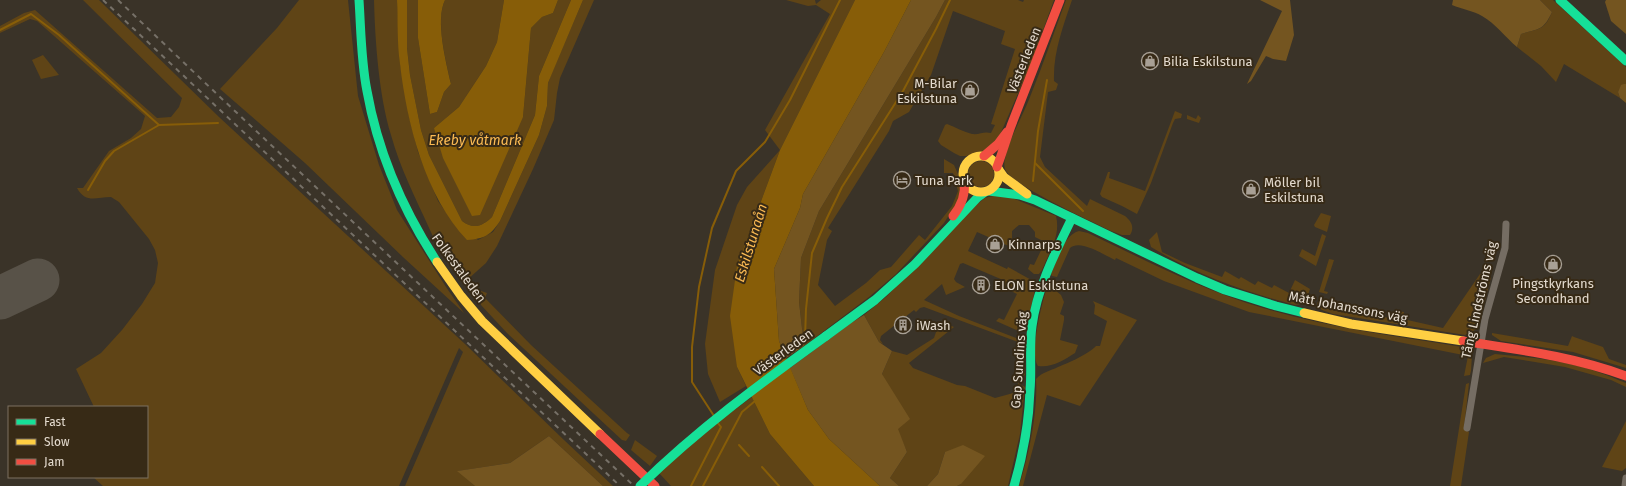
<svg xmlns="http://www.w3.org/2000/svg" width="1626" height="486" viewBox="0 0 1626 486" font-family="'Fira Sans',sans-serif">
	<rect width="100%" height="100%" fill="#3a3328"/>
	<g fill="#5f4416">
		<path d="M 83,0 L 99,0 L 219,117 L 465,344 L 564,440 L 613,486 L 603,486 L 549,436 L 510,463 L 458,471 L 475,486 L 405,486 L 463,352 L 459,348 L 399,486 L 103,486 L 93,477 L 147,477 L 147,407 L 94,407 L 76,369 L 101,353 L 122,330 L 142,304 L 155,283 L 158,263 L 155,250 L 149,239 L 119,202 L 111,197 C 96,197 86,204 77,188 L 83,188 L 109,151 L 131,138 L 141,129 L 145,116 L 37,21 L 30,19 L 0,33 L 0,26 L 24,13 L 35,10 L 157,118 L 171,117 L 179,107 L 182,98 Z"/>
		<polygon points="299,0 348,0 358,96 379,165 397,210 446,287 464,313 404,258 305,163 220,89 277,28"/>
		<path d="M 374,0 L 397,0 L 400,63 L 409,116 L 418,152 L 438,201 L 446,212 L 478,240 L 493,232 L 500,221 L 539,135 L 547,106 L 548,83 L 551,75 L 583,0 L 594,0 L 560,78 L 557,93 L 554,120 L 533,169 L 497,246 L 486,263 L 467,280 C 452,277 436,243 430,230 C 416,199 400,168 391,135 C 379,96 375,41 374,0 Z"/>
		<path d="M 407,0 L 418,0 L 418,38 L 430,114 L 437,112 L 444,92 L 451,84 C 446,62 435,20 445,0 L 504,0 L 497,42 L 486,66 L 459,107 L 434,128 L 523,117 L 531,28 L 542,17 L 553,13 L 558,0 L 571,0 L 539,76 L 535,115 L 492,217 C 483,226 473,230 462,221 L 429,155 L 421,130 L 410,75 L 407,48 Z"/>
		<polygon points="786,0 815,0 816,4 821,0 855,0 780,150 737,266 737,367 746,386 720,402 708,374 705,344 715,270 737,205 747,187 780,150 765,130 830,14 816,5 808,6"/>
		<path d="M 945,0 L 1018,0 L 1023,2 L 1024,0 L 1054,0 L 1030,66 L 999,137 L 987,151 L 966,156 L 960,156 L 954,153 L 941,145 L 938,141 L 945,125 L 947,124 C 955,127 964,132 972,134 C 980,135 983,131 991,133 L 995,125 L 991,124 L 1015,49 L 1001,44 L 1005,31 L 953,11 L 931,75 L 909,112 L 893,121 L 889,131 L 828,228 L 832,231 L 827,240 L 818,285 L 835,306 L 866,283 L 880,270 L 891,267 L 919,235 L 925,240 L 952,206 L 958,191 L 953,173 L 944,173 L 944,159 L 954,165 L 958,174 L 961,187 L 960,198 L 944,223 L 896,274 L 869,297 L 804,346 L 799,302 L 801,258 L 819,211 L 936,17 Z"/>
		<path d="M 1066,0 L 1072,0 C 1063,27 1053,52 1054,81 L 1058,84 L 1056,90 L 1048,92 L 1040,157 L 1045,167 L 1087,206 L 1090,199 L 1125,216 C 1131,221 1135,227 1130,235 L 1122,235 L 1111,231 C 1091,221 1016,187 1006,171 C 1004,168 1004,163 1005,159 C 1009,138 1022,118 1030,97 C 1043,65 1054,32 1066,0 Z"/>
		<path d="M 1540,0 L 1553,0 L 1626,67 L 1626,84 L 1621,86 L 1618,92 L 1620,98 L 1564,64 L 1556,82 L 1541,66 L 1517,47 L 1521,34 C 1540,28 1544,31 1552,12 Z"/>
		<polygon points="43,55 59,75 41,79 32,60"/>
		<polygon points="1175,111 1182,114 1181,118 1175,119 1173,123 1151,183 1137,214 1122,206 1102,197 1100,194 1108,172 1110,172 1109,178 1145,191"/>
		<polygon points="1187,115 1196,119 1198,115 1201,118 1199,123 1187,119"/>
		<circle cx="981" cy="174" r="13"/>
		<path d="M 993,196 L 1010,197 L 1056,216 C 1061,236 1049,252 1042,270 L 1039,274 L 1034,274 L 1028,269 L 1030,264 L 1034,265 L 1045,242 L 1035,237 L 1035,232 L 1029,225 L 1019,225 L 1012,231 L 1012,241 L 1013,242 L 1011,247 L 977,232 L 968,251 L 1007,269 L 1008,267 L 1035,282 L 1036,285 L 1026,330 L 1024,332 L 1021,332 L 996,321 L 999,318 L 1004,320 L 1017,294 L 1009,290 L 1003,283 L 1003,280 L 963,263 L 960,264 L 954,279 L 956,282 L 965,287 L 946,295 L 942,284 L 924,300 L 959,316 L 1021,340 L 1024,342 L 1018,342 L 924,307 L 920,308 L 916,312 L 914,310 L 881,336 L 880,340 L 883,344 L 879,342 L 864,315 L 887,296 L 968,211 L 985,198 Z"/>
		<polygon points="1321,213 1331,216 1327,232 1315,227 1314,225"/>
		<path d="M 1079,231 L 1088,233 C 1145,260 1202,290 1263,308 C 1328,328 1396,336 1462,347 L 1469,355 L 1472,354 L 1471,371 L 1470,375 L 1464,376 L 1468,356 L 1249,312 L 1164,281 L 1116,258 L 1115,260 C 1104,255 1080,239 1070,248 L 1057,277 L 1052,276 L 1051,274 C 1057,261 1063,235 1079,231 Z"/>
		<path d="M 1157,232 L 1162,252 L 1185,263 L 1222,277 L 1225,271 L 1239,279 L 1241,277 L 1255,285 L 1258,281 L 1272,288 L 1274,285 L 1289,293 L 1295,280 L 1310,289 L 1307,298 L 1302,304 L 1295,305 C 1245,292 1195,274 1151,247 L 1149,240 Z"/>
		<polygon points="1322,234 1326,236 1316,266 1299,256 1302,249 1315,256"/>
		<polygon points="1329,259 1334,260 1324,291 1328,292 1327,294 1319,292"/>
		<polygon points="1480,274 1491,277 1479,324 1475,330 1465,335 1333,314 1322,310 1317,306 1317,303 1320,300 1336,303 1336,309 1396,319 1397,311 1404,312 1403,319 1443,328"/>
		<path d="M 1050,286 L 1061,295 L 1064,302 L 1060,314 L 1064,316 L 1064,320 L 1060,340 L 1078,345 L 1075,353 C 1064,360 1052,368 1038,366 C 1029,353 1042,303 1047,287 Z"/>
		<polygon points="478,290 487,293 485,298 531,345 627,433 630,435 626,441 622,440 507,333 481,305 477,295"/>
		<path d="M 1093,301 L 1137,320 L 1080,406 L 1047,395 L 1023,486 L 1019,486 C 1029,455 1038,411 1036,379 C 1042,372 1050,371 1058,367 C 1068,363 1089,354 1096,346 L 1100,346 L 1107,321 L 1094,314 L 1095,305 Z"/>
		<polygon points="949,325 954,327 909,363 913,368 957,385 965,386 995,398 1017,392 1018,383 1025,387 1020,434 1008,486 957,486 961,484 945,452 938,474 927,486 899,486 890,478 907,452 897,429 882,374 892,351 907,355 934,338 936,332 941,327"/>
		<polygon points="1492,333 1568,346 1572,336 1574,337 1603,347 1609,359 1626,365 1626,368 1573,352 1501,341 1492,335"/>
		<polygon points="1020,353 1025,356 1025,375 1018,378"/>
		<path d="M 1495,354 C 1521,357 1548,358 1574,365 C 1592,369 1609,376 1626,383 L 1626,387 L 1611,380 L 1565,367 L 1535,362 L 1504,357 L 1483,363 L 1486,358 Z"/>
		<polygon points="1469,383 1464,428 1469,432 1461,486 1450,486 1466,384"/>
		<polygon points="752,397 770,434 814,486 671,486 659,473 699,436"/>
		<polygon points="1626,421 1626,468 1622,471 1602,467"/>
		<polygon points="635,440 657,456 650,466 631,450"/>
	</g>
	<g fill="#745520">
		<polygon points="911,0 945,0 936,17 819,211 801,258 799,302 804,346 786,358 779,341 774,269 800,208 803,194 884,52"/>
		<polygon points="1260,0 1290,0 1294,35 1286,61 1273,59 1266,56 1251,81 1247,84 1282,11"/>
		<path d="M 1453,0 L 1540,0 L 1552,12 C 1543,31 1540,28 1521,34 L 1517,47 C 1505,37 1496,24 1482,16 C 1474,11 1462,9 1452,5 Z"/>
		<polygon points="1606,0 1626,0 1626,34 1611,21 1605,2"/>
		<polygon points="1624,84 1626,84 1626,103 1620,98 1618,92 1621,85"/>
		<polygon points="864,315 879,342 892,351 882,374 910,419 898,429 907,452 890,478 899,486 880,486 829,439 808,410 790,368 851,323"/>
		<polygon points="549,436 603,486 475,486 457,471 510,463"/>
		<polygon points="963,445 985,456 961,484 957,486 927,486 938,474 945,452"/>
	</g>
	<g fill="#875d08">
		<path d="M 397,0 L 407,0 L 407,48 L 410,75 L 421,130 L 429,155 L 462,221 C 473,230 483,226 492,217 L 535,115 L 539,76 L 571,0 L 583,0 L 548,83 L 547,106 L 539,135 L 500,221 C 491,235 484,239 467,240 C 425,196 407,124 400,64 C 397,43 398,21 397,0 Z"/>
		<path d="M 418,0 L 445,0 C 435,20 446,62 451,84 L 444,92 L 437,112 L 430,114 L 418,38 Z"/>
		<polygon points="504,0 558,0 553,13 542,17 531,28 523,117 480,215 472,216 443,158 434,128 459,107 486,66 497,42"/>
		<polygon points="855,0 911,0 884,52 803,194 800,208 774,269 779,341 808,410 829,439 880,486 814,486 770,434 737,367 730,316 737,266 780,150"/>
	</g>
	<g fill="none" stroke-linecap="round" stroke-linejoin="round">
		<g stroke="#875d08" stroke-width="2">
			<polyline points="0,30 31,14 59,35 159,125 218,123"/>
			<polyline points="1035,163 1083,211"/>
			<polyline points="1033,181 1038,131 1047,80"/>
			<polyline points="88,190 105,161 114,151 159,125"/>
			<polyline points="805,338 806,309 812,253 827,218 842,187 903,91 936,29 950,0"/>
			<polyline points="714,416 692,382 692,347 699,287 712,228 736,171 765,142 790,100 840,0"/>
			<polyline points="739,445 749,456"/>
			<polyline points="762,467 779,486"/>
			<polyline points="691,486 721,427 717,422"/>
			<polyline points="703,486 742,412 755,401"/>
		</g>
		<polyline stroke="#585248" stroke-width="43" points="0,298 38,280"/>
		<g stroke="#756d63" stroke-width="7">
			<polyline points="1467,428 1485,319 1505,248 1506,224"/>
			<polyline points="1625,486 1626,478"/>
		</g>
		<g stroke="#16e098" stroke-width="9">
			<path d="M 359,0 C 361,30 361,61 367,91 C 378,153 403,210 437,262"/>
			<polyline points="1560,0 1626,61"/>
			<polyline points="989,191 1020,195 1035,200 1197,278 1225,290 1276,306 1304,313"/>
			<polyline points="826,336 875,300 915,264 978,197 985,192"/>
			<path d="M 1014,486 C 1023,455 1029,423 1030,390 C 1032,369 1029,347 1032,326 C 1037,288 1055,253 1072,218"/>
		</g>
		<g stroke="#ffcf43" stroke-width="9">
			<circle cx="981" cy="174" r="18"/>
			<polyline points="999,170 1004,177 1027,194"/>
			<polyline points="437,262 461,296 482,321 600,434"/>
			<polyline points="1304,313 1351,324 1463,341"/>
		</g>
		<g stroke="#f24e42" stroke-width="9">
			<polyline points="984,156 998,144 1007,132"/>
			<path d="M 997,167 C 1002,154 1006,140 1011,126 C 1027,84 1044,42 1060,0"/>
			<path d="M 953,216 C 961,206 966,195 964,182"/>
			<path d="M 1463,341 C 1520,350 1571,356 1626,376"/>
			<polyline points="600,434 655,486"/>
		</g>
		<g stroke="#767067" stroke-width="2" stroke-dasharray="5 5" stroke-linecap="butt">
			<polyline points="103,0 620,486"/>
			<polyline points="118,0 220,97 634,486"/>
		</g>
		<path stroke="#16e098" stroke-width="9" d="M 640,486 C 697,430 761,383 826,336"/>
	</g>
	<defs>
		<g id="shop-ring" transform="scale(0.9)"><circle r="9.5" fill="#372a16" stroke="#a8a095" stroke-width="1.5"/><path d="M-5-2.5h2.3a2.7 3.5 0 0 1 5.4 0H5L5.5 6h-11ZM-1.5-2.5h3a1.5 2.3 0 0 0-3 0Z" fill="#a8a095"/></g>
		<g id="hotel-ring" transform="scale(0.9)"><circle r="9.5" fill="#372a16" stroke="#a8a095" stroke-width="1.5"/><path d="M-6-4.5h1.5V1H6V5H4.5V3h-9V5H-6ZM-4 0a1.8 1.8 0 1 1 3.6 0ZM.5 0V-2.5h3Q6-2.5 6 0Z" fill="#a8a095"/></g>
		<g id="building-ring" transform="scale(0.9)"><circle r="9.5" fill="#372a16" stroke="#a8a095" stroke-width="1.5"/><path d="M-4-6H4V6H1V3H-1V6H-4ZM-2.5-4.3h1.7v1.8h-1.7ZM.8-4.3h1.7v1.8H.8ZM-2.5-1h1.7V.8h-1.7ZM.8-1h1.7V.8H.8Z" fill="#a8a095"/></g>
	</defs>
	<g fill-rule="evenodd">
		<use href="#shop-ring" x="1150" y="61"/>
		<use href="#shop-ring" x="970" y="90"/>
		<use href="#hotel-ring" x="902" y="180"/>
		<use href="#shop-ring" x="1251" y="189"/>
		<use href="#shop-ring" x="995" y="244"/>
		<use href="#shop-ring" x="1553" y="264"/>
		<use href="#building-ring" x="981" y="285"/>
		<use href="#building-ring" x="903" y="325"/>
	</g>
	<g text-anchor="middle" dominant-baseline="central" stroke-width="4" stroke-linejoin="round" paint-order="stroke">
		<g font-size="13" fill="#e4dbcf" stroke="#372a16">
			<text transform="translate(1024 60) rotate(-68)">Västerleden</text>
			<text transform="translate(459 268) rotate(54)">Folkestaleden</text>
			<text transform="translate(1479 300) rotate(-77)">Tång Lindströms väg</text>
			<text transform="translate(1348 307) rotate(11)">Mått Johanssons väg</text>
			<text transform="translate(783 352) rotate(-36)">Västerleden</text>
			<text transform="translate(1019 360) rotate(-86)">Gap Sundins väg</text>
		</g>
		<g font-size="13" fill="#e4dbcf" stroke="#372a16" text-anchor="start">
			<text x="1163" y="61">Bilia Eskilstuna</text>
			<text x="957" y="83" text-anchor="end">M-Bilar<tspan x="957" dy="15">Eskilstuna</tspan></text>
			<text x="915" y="180">Tuna Park</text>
			<text x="1264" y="182">Möller bil<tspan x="1264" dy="15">Eskilstuna</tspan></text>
			<text x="1008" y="244">Kinnarps</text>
			<text x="1553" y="283" text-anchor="middle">Pingstkyrkans<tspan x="1553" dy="15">Secondhand</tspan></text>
			<text x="994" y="285">ELON Eskilstuna</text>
			<text x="916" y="325">iWash</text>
		</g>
		<g font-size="14" font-style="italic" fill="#fbba53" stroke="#372a16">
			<text x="475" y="140">Ekeby våtmark</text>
			<text transform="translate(751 243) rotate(-73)">Eskilstunaån</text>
		</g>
	</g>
	<rect x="8" y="406" width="140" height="72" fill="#372a16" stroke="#7c7160"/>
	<rect x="16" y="419" width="20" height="6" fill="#16e098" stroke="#7c7160"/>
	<text x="44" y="426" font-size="12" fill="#e4dbcf">Fast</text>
	<rect x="16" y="439" width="20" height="6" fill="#ffcf43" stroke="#7c7160"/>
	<text x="44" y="446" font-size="12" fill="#e4dbcf">Slow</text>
	<rect x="16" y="459" width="20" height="6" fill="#f24e42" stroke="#7c7160"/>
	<text x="44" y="466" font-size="12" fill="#e4dbcf">Jam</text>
</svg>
